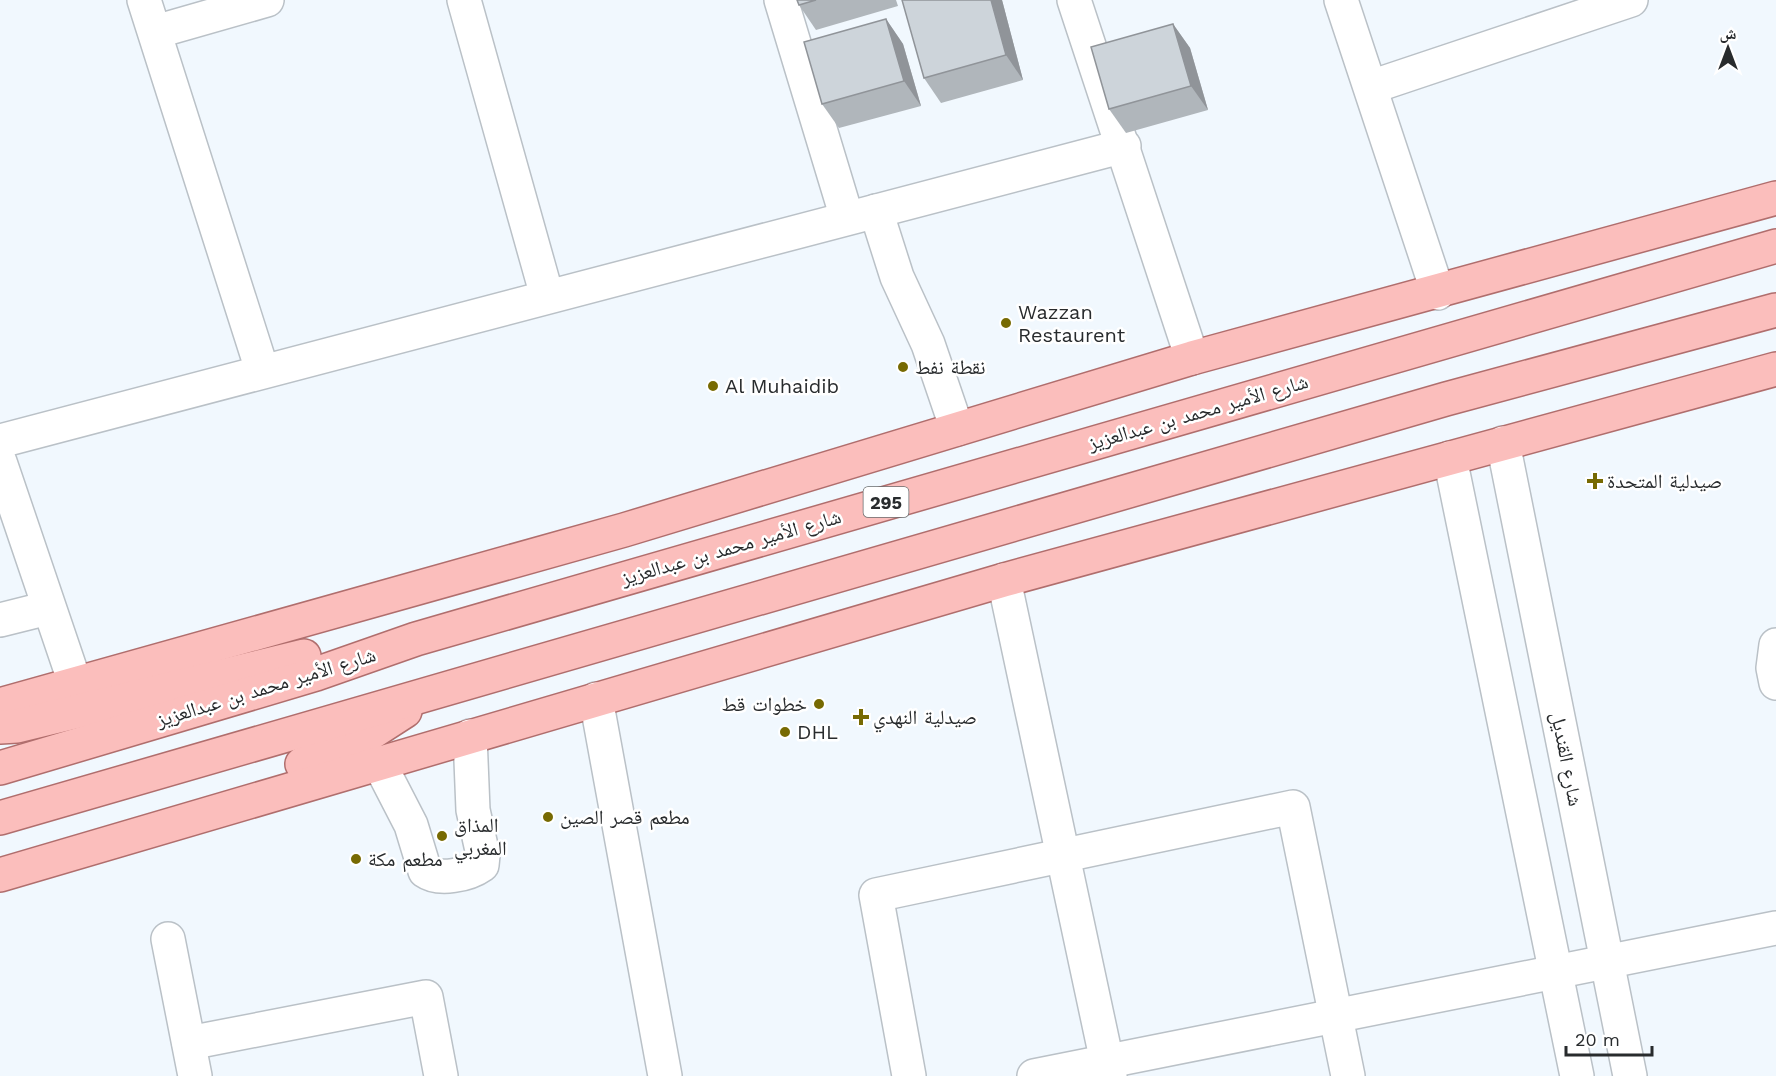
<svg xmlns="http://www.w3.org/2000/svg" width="1776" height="1076" viewBox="0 0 1776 1076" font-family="'Work Sans','Noto Naskh Arabic',sans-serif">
	<rect width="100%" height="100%" fill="#f1f8fe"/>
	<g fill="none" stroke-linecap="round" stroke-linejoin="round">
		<g stroke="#bac1c7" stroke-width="36">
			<g id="minor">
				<polyline points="144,0 262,370"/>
				<polyline points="464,0 547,296"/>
				<polyline points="781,0 847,218"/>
				<polyline points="1074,0 1192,358"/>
				<polyline points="1341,0 1438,293"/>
				<polyline points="155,32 267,0"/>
				<polyline points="1371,87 1631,0"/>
				<polyline points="876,211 897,277 928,344 957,429"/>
				<polyline points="0,441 1124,146"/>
				<polyline points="1503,443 1630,1076"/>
				<polyline points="1450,458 1577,1076"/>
				<polyline points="0,462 75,683"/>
				<polyline points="1004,580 1110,1076"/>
				<polyline points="0,620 48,608"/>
				<polyline points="1776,645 1773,668 1776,683"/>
				<polyline points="596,699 665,1076"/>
				<path d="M 379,763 L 411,825 L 425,871 C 439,881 468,875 482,865 L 483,855 L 473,810 L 470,736"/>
				<polyline points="168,939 195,1076"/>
				<polyline points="189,1043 426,997 441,1076"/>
				<polyline points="909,1076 876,895 1293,807 1348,1076"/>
				<polyline points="1034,1076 1776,928"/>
			</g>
		</g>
		<g stroke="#b06e6d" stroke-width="36">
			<g id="major">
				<polyline points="0,705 624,530 1192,358 1776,198"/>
				<polyline points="0,727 17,726 304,656"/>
				<polyline points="302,764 343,751 405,711"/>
				<polyline points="0,768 316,674 416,639 1776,246"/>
				<polyline points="0,818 1446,399 1776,310"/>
				<polyline points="0,875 1004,580 1776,369"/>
			</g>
		</g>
		<use href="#minor" stroke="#fff" stroke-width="33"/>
		<use href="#major" stroke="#fbbebc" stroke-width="33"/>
	</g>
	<g fill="#b0b6bb">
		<polygon points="797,0 896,0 898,6 816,30 799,5"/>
		<polygon points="1002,0 1023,80 941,103 924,78"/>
		<polygon points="886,19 903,44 921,106 839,128 822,104"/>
		<polygon points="1173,24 1190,48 1208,110 1126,133 1109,109"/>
	</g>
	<g fill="#909499">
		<polygon points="991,0 1002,0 1023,80 1006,55"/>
		<polygon points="886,19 903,44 921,106 904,81"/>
		<polygon points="1173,24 1190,48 1208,110 1191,86"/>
	</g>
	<g fill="#cdd4da" stroke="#909499" stroke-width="1.5">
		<polygon points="797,0 816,0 799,5"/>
		<polygon points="902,0 991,0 1006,55 924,78"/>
		<polygon points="886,19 904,81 822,104 804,42"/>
		<polygon points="1173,24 1191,86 1109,109 1091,47"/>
	</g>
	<g fill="#776a02" stroke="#fff" stroke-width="2">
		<circle cx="1006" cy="323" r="6"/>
		<circle cx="903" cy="367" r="6"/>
		<circle cx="713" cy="386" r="6"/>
		<path d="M1592 472h6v6h6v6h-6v6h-6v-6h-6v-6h6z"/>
		<circle cx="819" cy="704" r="6"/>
		<path d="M858 708h6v6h6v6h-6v6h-6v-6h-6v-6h6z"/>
		<circle cx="785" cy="732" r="6"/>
		<circle cx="548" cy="817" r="6"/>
		<circle cx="442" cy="836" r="6"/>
		<circle cx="356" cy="859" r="6"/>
	</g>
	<g text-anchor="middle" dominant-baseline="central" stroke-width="5" stroke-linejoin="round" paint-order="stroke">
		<rect fill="#fff" stroke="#686b6c" stroke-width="1.5" x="863.5" y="487" width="45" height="30" rx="4.5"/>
		<g font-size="18" font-weight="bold" fill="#282b2d">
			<text x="886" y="502">295</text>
		</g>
		<g font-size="20" fill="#282b2d" stroke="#fff" text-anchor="start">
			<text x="1018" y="312">Wazzan<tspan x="1018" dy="23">Restaurent</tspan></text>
			<text x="915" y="367">نقطة نفط</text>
			<text x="725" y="386">Al Muhaidib</text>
			<text x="1607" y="481">صيدلية المتحدة</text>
			<text x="807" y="704" text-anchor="end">خطوات قط</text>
			<text x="873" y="717">صيدلية النهدي</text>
			<text x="797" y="732">DHL</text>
			<text x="560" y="817">مطعم قصر الصين</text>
			<text x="454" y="825">المذاق<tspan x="454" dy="23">المغربي</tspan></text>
			<text x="368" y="859">مطعم مكة</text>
		</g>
		<g font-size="20" fill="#282b2d" stroke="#fff">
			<text transform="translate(1198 412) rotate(-16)">شارع الأمير محمد بن عبدالعزيز</text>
			<text transform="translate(731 547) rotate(-16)">شارع الأمير محمد بن عبدالعزيز</text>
			<text transform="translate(266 687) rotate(-17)">شارع الأمير محمد بن عبدالعزيز</text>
			<text transform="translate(1567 759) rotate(79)">شارع القنديل</text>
		</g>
	</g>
	<g transform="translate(1728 48)" stroke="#ffffff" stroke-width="4.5" paint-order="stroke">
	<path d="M0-4.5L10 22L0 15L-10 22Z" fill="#282b2d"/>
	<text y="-9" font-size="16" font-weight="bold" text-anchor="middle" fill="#282b2d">ش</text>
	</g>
	<path d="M1566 1046v9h86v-9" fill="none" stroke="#282b2d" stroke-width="3"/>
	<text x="1575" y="1046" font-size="18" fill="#282b2d" stroke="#ffffff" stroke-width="4.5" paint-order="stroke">20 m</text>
</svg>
